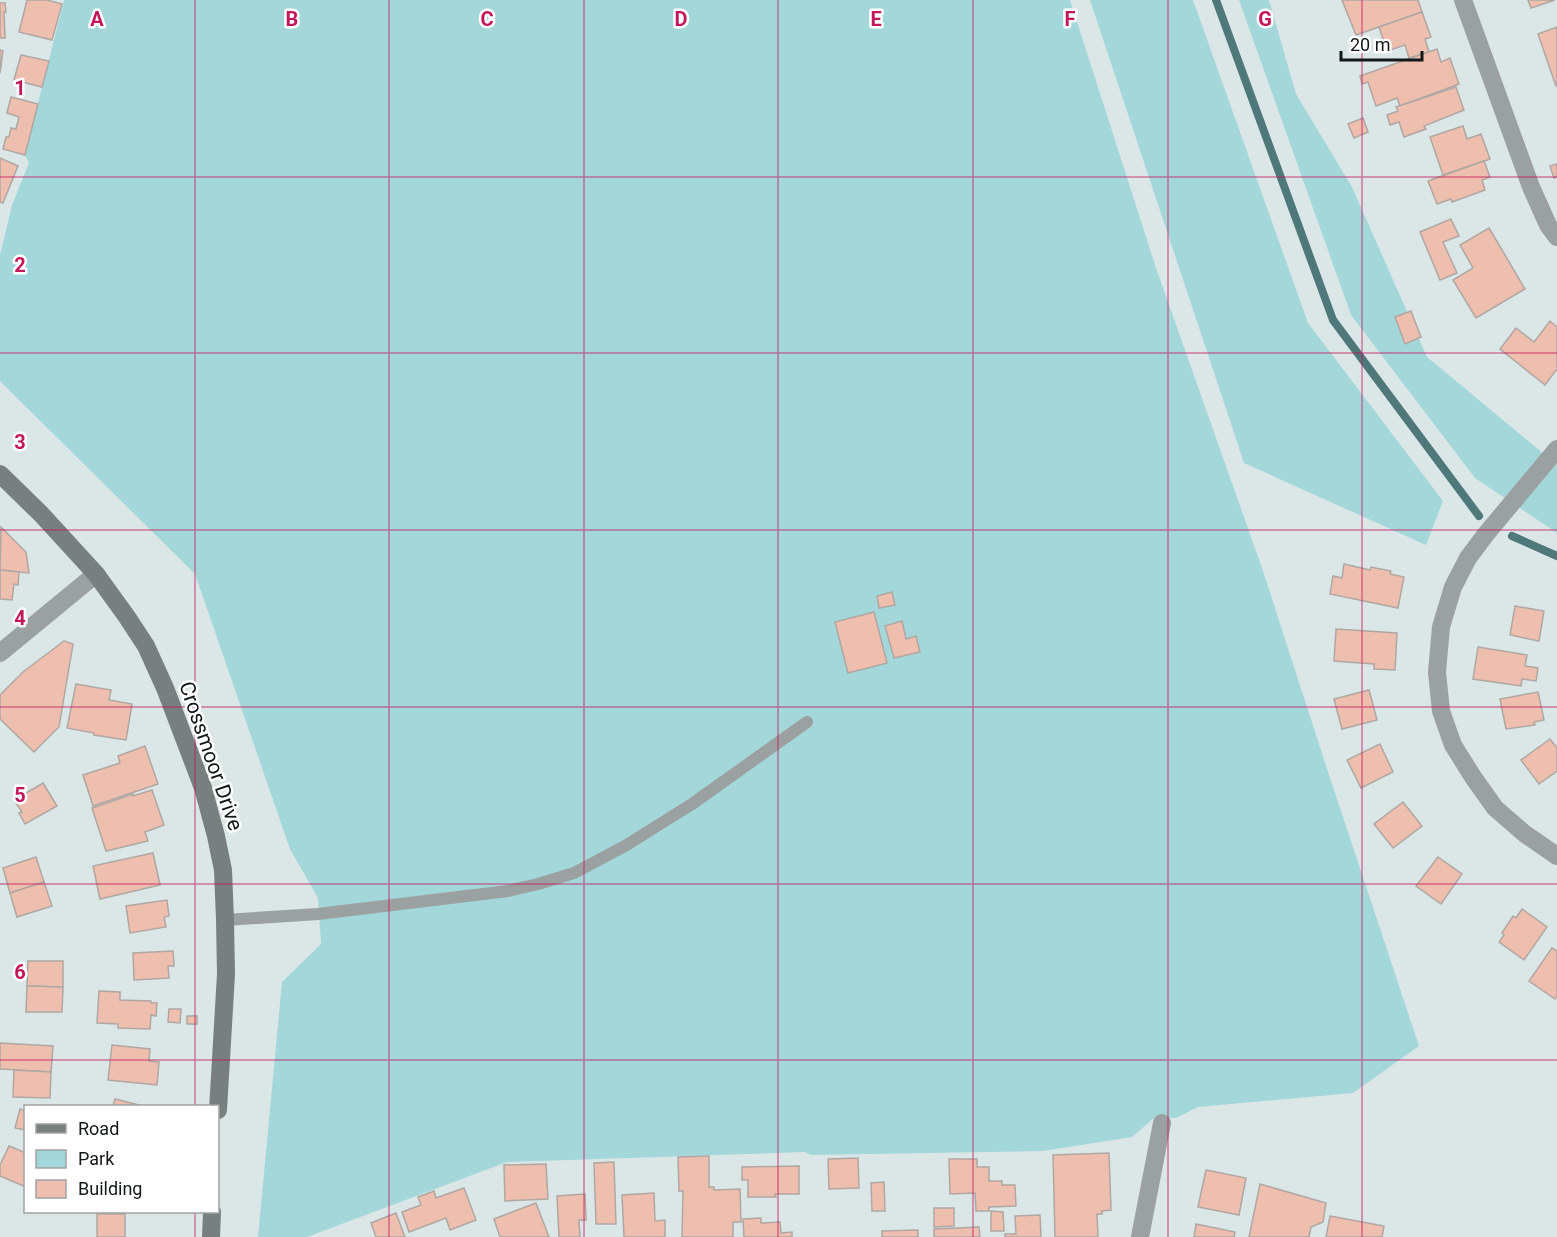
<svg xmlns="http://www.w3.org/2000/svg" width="1557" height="1237" viewBox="0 0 1557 1237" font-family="Roboto,sans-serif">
	<rect width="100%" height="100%" fill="#dbe6e7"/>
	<g fill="#a3d7d9">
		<polygon points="64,0 1070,0 1156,268 1263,571 1329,775 1419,1046 1353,1093 1198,1107 1176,1118 1154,1118 1132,1137 1043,1151 811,1155 805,1152 507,1162 307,1237 258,1237 282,982 321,944 318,898 290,849 195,574 0,381 0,255 12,205 29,163 25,155"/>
		<polygon points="1090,0 1193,0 1308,323 1443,501 1426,545 1244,463"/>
		<polygon points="1239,0 1269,0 1296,94 1352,187 1427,357 1557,465 1557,533 1475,478 1351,315"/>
	</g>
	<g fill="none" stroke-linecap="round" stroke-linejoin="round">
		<g stroke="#4e7879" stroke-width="8">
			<polyline points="1216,0 1333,320 1479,516"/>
			<polyline points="1512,536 1557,556"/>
		</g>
	</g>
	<g fill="#eebfae" stroke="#b0a7a3" stroke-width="1.5">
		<polygon points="27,0 47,0 62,4 52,40 19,32"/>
		<polygon points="1342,0 1418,0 1422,12 1356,35"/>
		<polygon points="1528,0 1555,0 1531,8"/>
		<polygon points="0,3 5,3 6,12 4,12 5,38 0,38"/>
		<polygon points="1422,12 1431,37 1425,39 1429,52 1409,58 1405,45 1387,51 1379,27"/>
		<polygon points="1557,27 1557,85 1556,86 1538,34"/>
		<polygon points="1437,49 1441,62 1450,58 1459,84 1400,106 1397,98 1376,106 1368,82 1362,84 1360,76"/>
		<polygon points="0,50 3,51 0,73"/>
		<polygon points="21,55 49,61 42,87 14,80"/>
		<polygon points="1456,87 1464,110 1424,126 1426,129 1404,137 1399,122 1390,125 1387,115 1398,111 1396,107"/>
		<polygon points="11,97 38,104 25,155 3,149 6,137 9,137 11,128 16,129 19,117 7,113"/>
		<polygon points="1363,118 1368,132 1354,138 1348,124"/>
		<polygon points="1463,126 1467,139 1481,134 1490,159 1443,175 1430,137"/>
		<polygon points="0,158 18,166 3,203 0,202"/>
		<polygon points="1484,161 1490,177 1482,180 1485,190 1452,202 1451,199 1437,204 1428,181"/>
		<polygon points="1557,164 1557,177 1554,178 1550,166"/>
		<polygon points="1451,219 1459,236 1443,242 1457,273 1440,280 1420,232"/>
		<polygon points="1489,228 1525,289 1476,318 1453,280 1473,268 1460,245"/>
		<polygon points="1411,311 1421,337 1405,344 1395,317"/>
		<polygon points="1550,321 1557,327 1557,369 1545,385 1500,349 1516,328 1534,342"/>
		<polygon points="1,527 26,552 29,573 0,570"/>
		<polygon points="1344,564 1370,570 1371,567 1391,571 1390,574 1404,577 1398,608 1330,594 1333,576 1342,578"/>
		<polygon points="0,570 19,572 18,585 14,584 12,600 0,599"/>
		<polygon points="892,592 895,605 879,608 877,596"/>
		<polygon points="1515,606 1544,611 1539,641 1510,635"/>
		<polygon points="874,612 887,663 848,673 835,622"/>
		<polygon points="902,621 906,639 916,636 920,652 894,658 885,626"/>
		<polygon points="1336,629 1397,633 1395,670 1374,669 1374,664 1334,661"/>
		<polygon points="64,641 73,644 59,727 34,752 0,719 0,695 23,672"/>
		<polygon points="1478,647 1527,655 1525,666 1538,668 1536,681 1522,679 1521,686 1473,679"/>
		<polygon points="76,684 111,690 109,700 132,704 126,740 94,735 94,733 67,728"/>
		<polygon points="1369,690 1377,720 1342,729 1334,699"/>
		<polygon points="1538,692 1544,720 1534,722 1535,725 1506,729 1500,699"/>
		<polygon points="1550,739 1557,748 1557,771 1539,784 1521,760"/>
		<polygon points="1380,744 1393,772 1361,788 1347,760"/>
		<polygon points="145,746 158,784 93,806 83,775 120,763 118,756"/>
		<polygon points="43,783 57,806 25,824 19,813 22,812 14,800"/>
		<polygon points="152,790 164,825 145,832 148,841 106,851 92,808 133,794 133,796"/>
		<polygon points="1403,802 1422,826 1393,848 1374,824"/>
		<polygon points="153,853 160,885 100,899 93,866"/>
		<polygon points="36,857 44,882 10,893 3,868"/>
		<polygon points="1438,857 1462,874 1441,904 1416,886"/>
		<polygon points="44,882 52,906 17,917 10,893"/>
		<polygon points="167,900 169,916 164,917 166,927 130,933 126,906"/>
		<polygon points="1522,909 1547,927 1524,960 1499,942 1504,935 1502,933 1513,916 1516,918"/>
		<polygon points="1552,948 1557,951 1557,996 1555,999 1529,981"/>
		<polygon points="173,951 174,966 168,966 169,978 134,980 133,953"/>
		<polygon points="28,961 63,961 63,987 27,986"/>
		<polygon points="27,986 63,987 62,1012 26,1012"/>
		<polygon points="99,991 120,992 120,1000 151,1001 151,1003 157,1003 156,1016 151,1015 150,1029 118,1028 118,1024 97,1023"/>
		<polygon points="169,1009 181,1009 180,1023 168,1022"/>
		<rect x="187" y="1016" width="10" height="8"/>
		<polygon points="0,1043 53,1046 51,1072 0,1069"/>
		<polygon points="112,1045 150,1049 149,1061 159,1062 157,1085 108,1080"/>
		<polygon points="14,1070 51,1072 50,1098 13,1097"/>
		<polygon points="115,1099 143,1106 113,1106"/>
		<polygon points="20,1109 26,1111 26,1130 15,1128"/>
		<polygon points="9,1146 26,1153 26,1187 0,1176 0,1165"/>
		<polygon points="1109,1153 1111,1210 1102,1211 1102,1214 1097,1214 1098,1237 1055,1237 1053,1155"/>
		<polygon points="709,1156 709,1187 714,1187 714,1190 740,1189 741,1222 733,1222 733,1237 682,1237 683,1191 679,1191 678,1157"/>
		<polygon points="858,1158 859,1188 829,1189 828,1159"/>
		<polygon points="949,1159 977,1159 977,1167 989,1167 989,1181 1002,1181 1002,1185 1015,1185 1016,1206 989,1207 989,1211 976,1211 975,1193 950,1194"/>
		<polygon points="614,1162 616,1224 596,1224 594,1163"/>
		<polygon points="546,1164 548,1199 505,1201 504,1165"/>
		<polygon points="799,1166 799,1194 775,1194 776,1197 748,1197 748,1180 742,1180 742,1167"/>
		<polygon points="1206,1170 1246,1178 1239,1215 1198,1207"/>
		<polygon points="884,1182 885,1211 872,1211 871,1183"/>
		<polygon points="1260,1184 1326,1203 1323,1222 1311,1227 1309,1237 1249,1237"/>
		<polygon points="464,1188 476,1220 450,1230 446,1218 409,1232 402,1212 421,1205 418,1197 434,1191 436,1198"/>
		<polygon points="654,1193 655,1221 665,1220 665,1237 624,1237 622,1195"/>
		<polygon points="585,1194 586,1220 579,1220 580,1237 559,1237 557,1196"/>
		<polygon points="536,1203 549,1237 500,1237 494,1219"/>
		<polygon points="934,1208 954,1208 954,1226 934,1227"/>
		<polygon points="991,1211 1003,1212 1004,1231 991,1231"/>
		<polygon points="396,1213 405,1237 376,1237 371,1223"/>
		<rect x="97" y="1214" width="28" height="23"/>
		<polygon points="1040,1215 1041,1237 1005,1237 1005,1234 1016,1234 1015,1216"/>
		<polygon points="1330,1216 1384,1226 1382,1237 1326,1237"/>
		<polygon points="761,1218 761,1223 780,1222 781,1233 792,1232 792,1237 744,1237 743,1219"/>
		<polygon points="1196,1224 1235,1232 1234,1237 1194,1237"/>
		<polygon points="979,1227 980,1237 934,1237 934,1229"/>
		<polygon points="918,1230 918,1237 882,1237 882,1231"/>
	</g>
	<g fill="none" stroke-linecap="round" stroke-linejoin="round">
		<polyline stroke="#9ba0a0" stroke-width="12" points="225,920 318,914 508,891 538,884 574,873 625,846 692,804 807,722"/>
		<g stroke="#9ba0a0" stroke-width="18">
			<polyline points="1463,0 1531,187 1548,225 1557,237"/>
			<polyline points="1557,449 1486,534 1468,558 1453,587 1441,627 1437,672 1441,711 1453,745 1473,777 1495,808 1525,834 1557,856"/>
			<polyline points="0,653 96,574"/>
			<polyline points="1140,1237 1162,1123"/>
		</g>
		<g stroke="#787f7f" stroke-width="18">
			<polyline points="0,474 41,514 96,574 127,617 146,646 165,688 203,788 216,836 223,870 225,920 226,974 218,1110"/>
			<polyline points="211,1237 212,1212"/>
		</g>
	</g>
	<path fill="none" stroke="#c2185b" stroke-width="1.5" stroke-opacity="0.55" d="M 195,0 L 195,1106M 389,0 L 389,1237M 584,0 L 584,1237M 778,0 L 778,1237M 973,0 L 973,1237M 1168,0 L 1168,1237M 1362,0 L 1362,1237M 0,177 L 1557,177M 0,353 L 1557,353M 0,530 L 1557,530M 0,707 L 1557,707M 0,884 L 1557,884M 0,1060 L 1557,1060M 195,1212 L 195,1237"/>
	<g text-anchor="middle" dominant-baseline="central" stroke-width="5" stroke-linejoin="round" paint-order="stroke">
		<g font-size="21" fill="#131717" stroke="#fff">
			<text transform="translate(211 756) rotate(71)">Crossmoor Drive</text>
		</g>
	</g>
	<g font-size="20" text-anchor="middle" font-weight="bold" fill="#c2185b" stroke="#fff" stroke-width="5" stroke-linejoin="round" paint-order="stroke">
		<text x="97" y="26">A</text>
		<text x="292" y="26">B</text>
		<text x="487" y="26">C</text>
		<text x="681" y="26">D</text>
		<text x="876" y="26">E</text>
		<text x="1070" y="26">F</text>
		<text x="1265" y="26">G</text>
		<text x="20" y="95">1</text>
		<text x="20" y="272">2</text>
		<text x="20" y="449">3</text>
		<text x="20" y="625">4</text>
		<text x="20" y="802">5</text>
		<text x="20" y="979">6</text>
	</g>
	<rect x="24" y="1105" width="195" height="108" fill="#ffffff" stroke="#a1a2a2" stroke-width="1.5"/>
	<rect x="36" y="1124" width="30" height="9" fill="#787f7f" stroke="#a1a2a2" stroke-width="1.5"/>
	<text x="78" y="1135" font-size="18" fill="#131717">Road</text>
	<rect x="36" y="1150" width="30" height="18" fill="#a3d7d9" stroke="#a1a2a2" stroke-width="1.5"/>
	<text x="78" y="1165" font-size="18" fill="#131717">Park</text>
	<rect x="36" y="1180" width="30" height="18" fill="#eebfae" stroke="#a1a2a2" stroke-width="1.5"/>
	<text x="78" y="1195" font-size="18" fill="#131717">Building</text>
	<path d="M1341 51v9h81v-9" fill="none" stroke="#131717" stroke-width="3"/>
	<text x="1350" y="51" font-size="18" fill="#131717" stroke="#ffffff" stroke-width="4.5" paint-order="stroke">20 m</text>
</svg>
